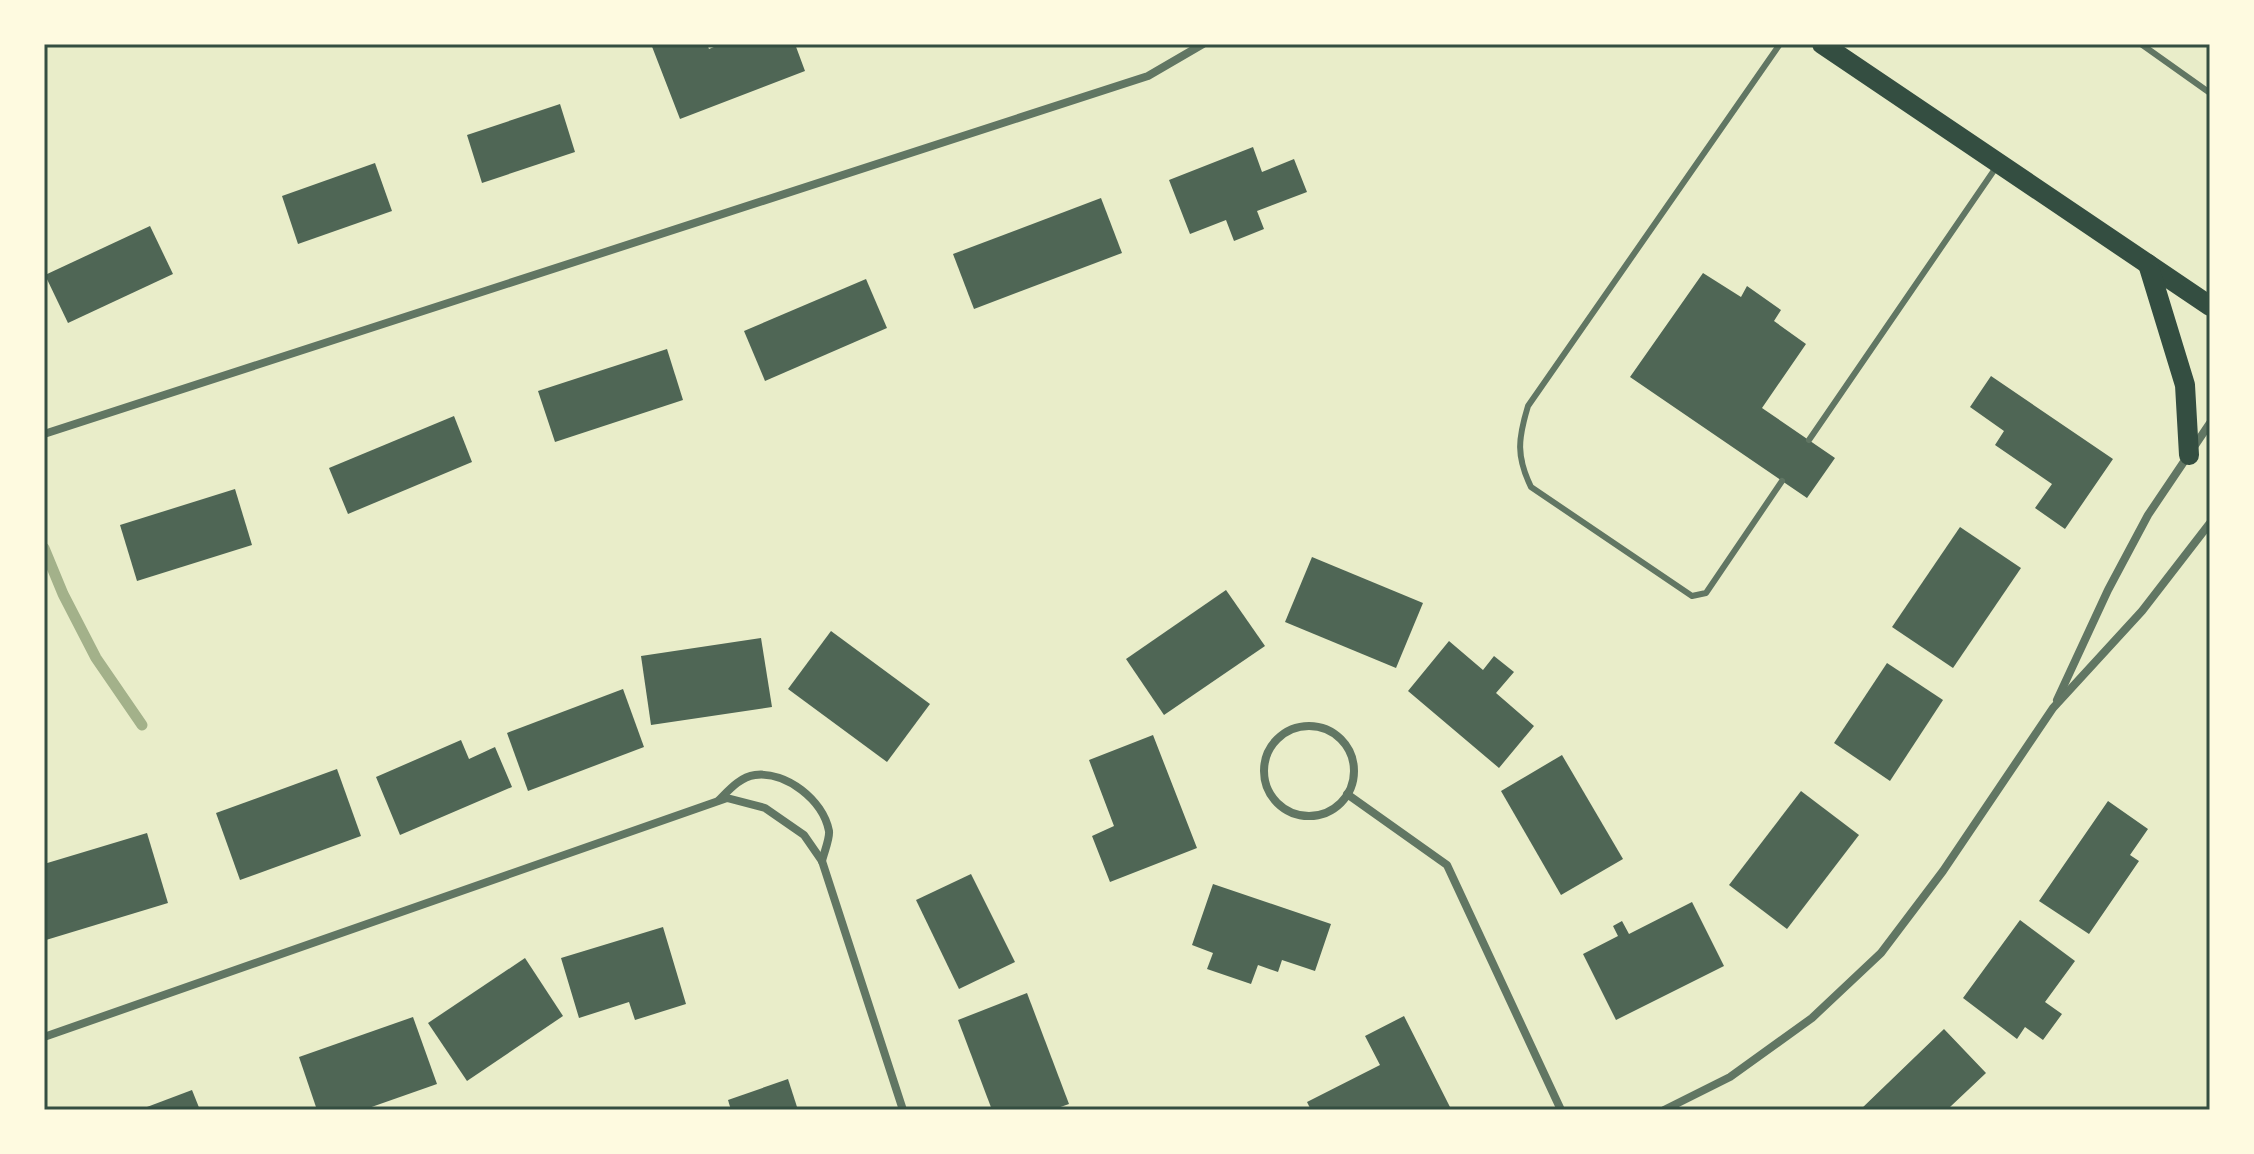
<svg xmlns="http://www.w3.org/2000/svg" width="2254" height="1154" viewBox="0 0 2254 1154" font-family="Overpass,sans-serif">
	<rect width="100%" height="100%" fill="#e9edc9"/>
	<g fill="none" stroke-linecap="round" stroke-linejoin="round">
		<polyline stroke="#a3b18a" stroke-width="11" points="44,548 63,594 96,658 142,725"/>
	</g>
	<g fill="#4f6655">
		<polygon points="651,44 707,44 709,49 721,44 795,44 805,71 680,119"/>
		<polygon points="560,104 575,152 482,183 467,135"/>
		<polygon points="1253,147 1262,172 1294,159 1307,192 1257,211 1264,229 1234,241 1226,220 1190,234 1169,180"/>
		<polygon points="375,163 392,211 298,244 282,196"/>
		<polygon points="1101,198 1122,253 974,309 953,254"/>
		<polygon points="150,226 173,274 68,323 45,275"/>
		<polygon points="1703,273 1741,297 1747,286 1781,310 1774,321 1806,344 1762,408 1835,458 1807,498 1630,377"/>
		<polygon points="866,279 887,328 765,381 744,331"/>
		<polygon points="667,349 683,400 555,442 538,391"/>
		<polygon points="1991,376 2113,459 2065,529 2035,508 2052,484 1995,445 2004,431 1970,407"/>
		<polygon points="454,416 472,462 348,514 329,468"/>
		<polygon points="235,489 252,545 137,581 120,525"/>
		<polygon points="1960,527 2021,568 1953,668 1892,627"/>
		<polygon points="1312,557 1423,603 1396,668 1285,622"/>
		<polygon points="1226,590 1265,646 1164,715 1126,659"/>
		<polygon points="831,631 930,704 887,762 788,689"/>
		<polygon points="761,638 772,707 651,725 641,656"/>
		<polygon points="1449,641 1483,670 1494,656 1514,672 1496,693 1534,726 1499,768 1408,691"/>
		<polygon points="1887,663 1943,700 1890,781 1834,743"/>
		<polygon points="623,689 644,747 528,791 507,733"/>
		<polygon points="1153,735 1197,848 1110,882 1092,836 1114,826 1089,760"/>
		<polygon points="461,740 469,759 495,747 512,787 400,835 376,777"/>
		<polygon points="1562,755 1623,859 1561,895 1501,791"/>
		<polygon points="337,769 361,836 240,880 216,813"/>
		<polygon points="1801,791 1859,835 1787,929 1729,885"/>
		<polygon points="2108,801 2148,829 2130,855 2139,861 2089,934 2039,901"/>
		<polygon points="147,833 168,903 46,940 44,864"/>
		<polygon points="971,874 1015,962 959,989 916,900"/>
		<polygon points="1213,884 1331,924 1315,971 1282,960 1278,972 1258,965 1251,984 1207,969 1213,953 1192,945"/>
		<polygon points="1692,902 1724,966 1616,1020 1583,954 1618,936 1613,926 1622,921 1629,934"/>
		<polygon points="2020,920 2075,961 2045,1002 2062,1014 2043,1040 2025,1027 2017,1039 1963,998"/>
		<polygon points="663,927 686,1004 635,1020 629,1002 579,1018 561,958"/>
		<polygon points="525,958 563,1016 467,1081 428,1023"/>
		<polygon points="1027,993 1069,1104 1052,1110 992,1110 958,1020"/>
		<polygon points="1404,1016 1451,1109 1311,1110 1307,1102 1380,1065 1365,1036"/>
		<polygon points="413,1017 437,1084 363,1110 317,1110 299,1057"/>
		<polygon points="1944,1029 1986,1073 1950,1107 1953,1110 1860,1110"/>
		<polygon points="788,1079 798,1110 731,1110 728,1100"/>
		<polygon points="192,1090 200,1110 139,1110"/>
	</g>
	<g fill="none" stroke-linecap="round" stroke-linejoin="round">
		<g stroke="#617663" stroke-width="6">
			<path d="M 1780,44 L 1528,406 C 1518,439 1516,456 1531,487 L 1692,596 L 1706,593 L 1782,481"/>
			<polyline points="2141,44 2210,93"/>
			<polyline points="1809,440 1997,166"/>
		</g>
		<g stroke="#617663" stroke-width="8">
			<polyline points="44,434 1148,76 1203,44"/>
			<polyline points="2057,700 2108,590 2148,515 2210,423"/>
			<circle cx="1309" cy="771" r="45"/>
			<polyline points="1347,794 1447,865 1561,1110"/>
			<path d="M 719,800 C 729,790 740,777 755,775 C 786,771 823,800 829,831 C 830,839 824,852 822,861"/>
			<polyline points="44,1037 727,798 765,808 804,835 822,861 903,1110"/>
			<polyline points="1664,1110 1730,1077 1812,1018 1881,953 1943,871 2053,708 2142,611 2210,523"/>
		</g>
		<g stroke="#344e41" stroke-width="20">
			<polyline points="1822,44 2210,306"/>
			<polyline points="2148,264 2185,385 2189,455"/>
		</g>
	</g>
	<rect width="2254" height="1154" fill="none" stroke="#fefae0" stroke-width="92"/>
	<rect x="46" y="46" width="2162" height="1062" fill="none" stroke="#344e41" stroke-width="3"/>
</svg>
